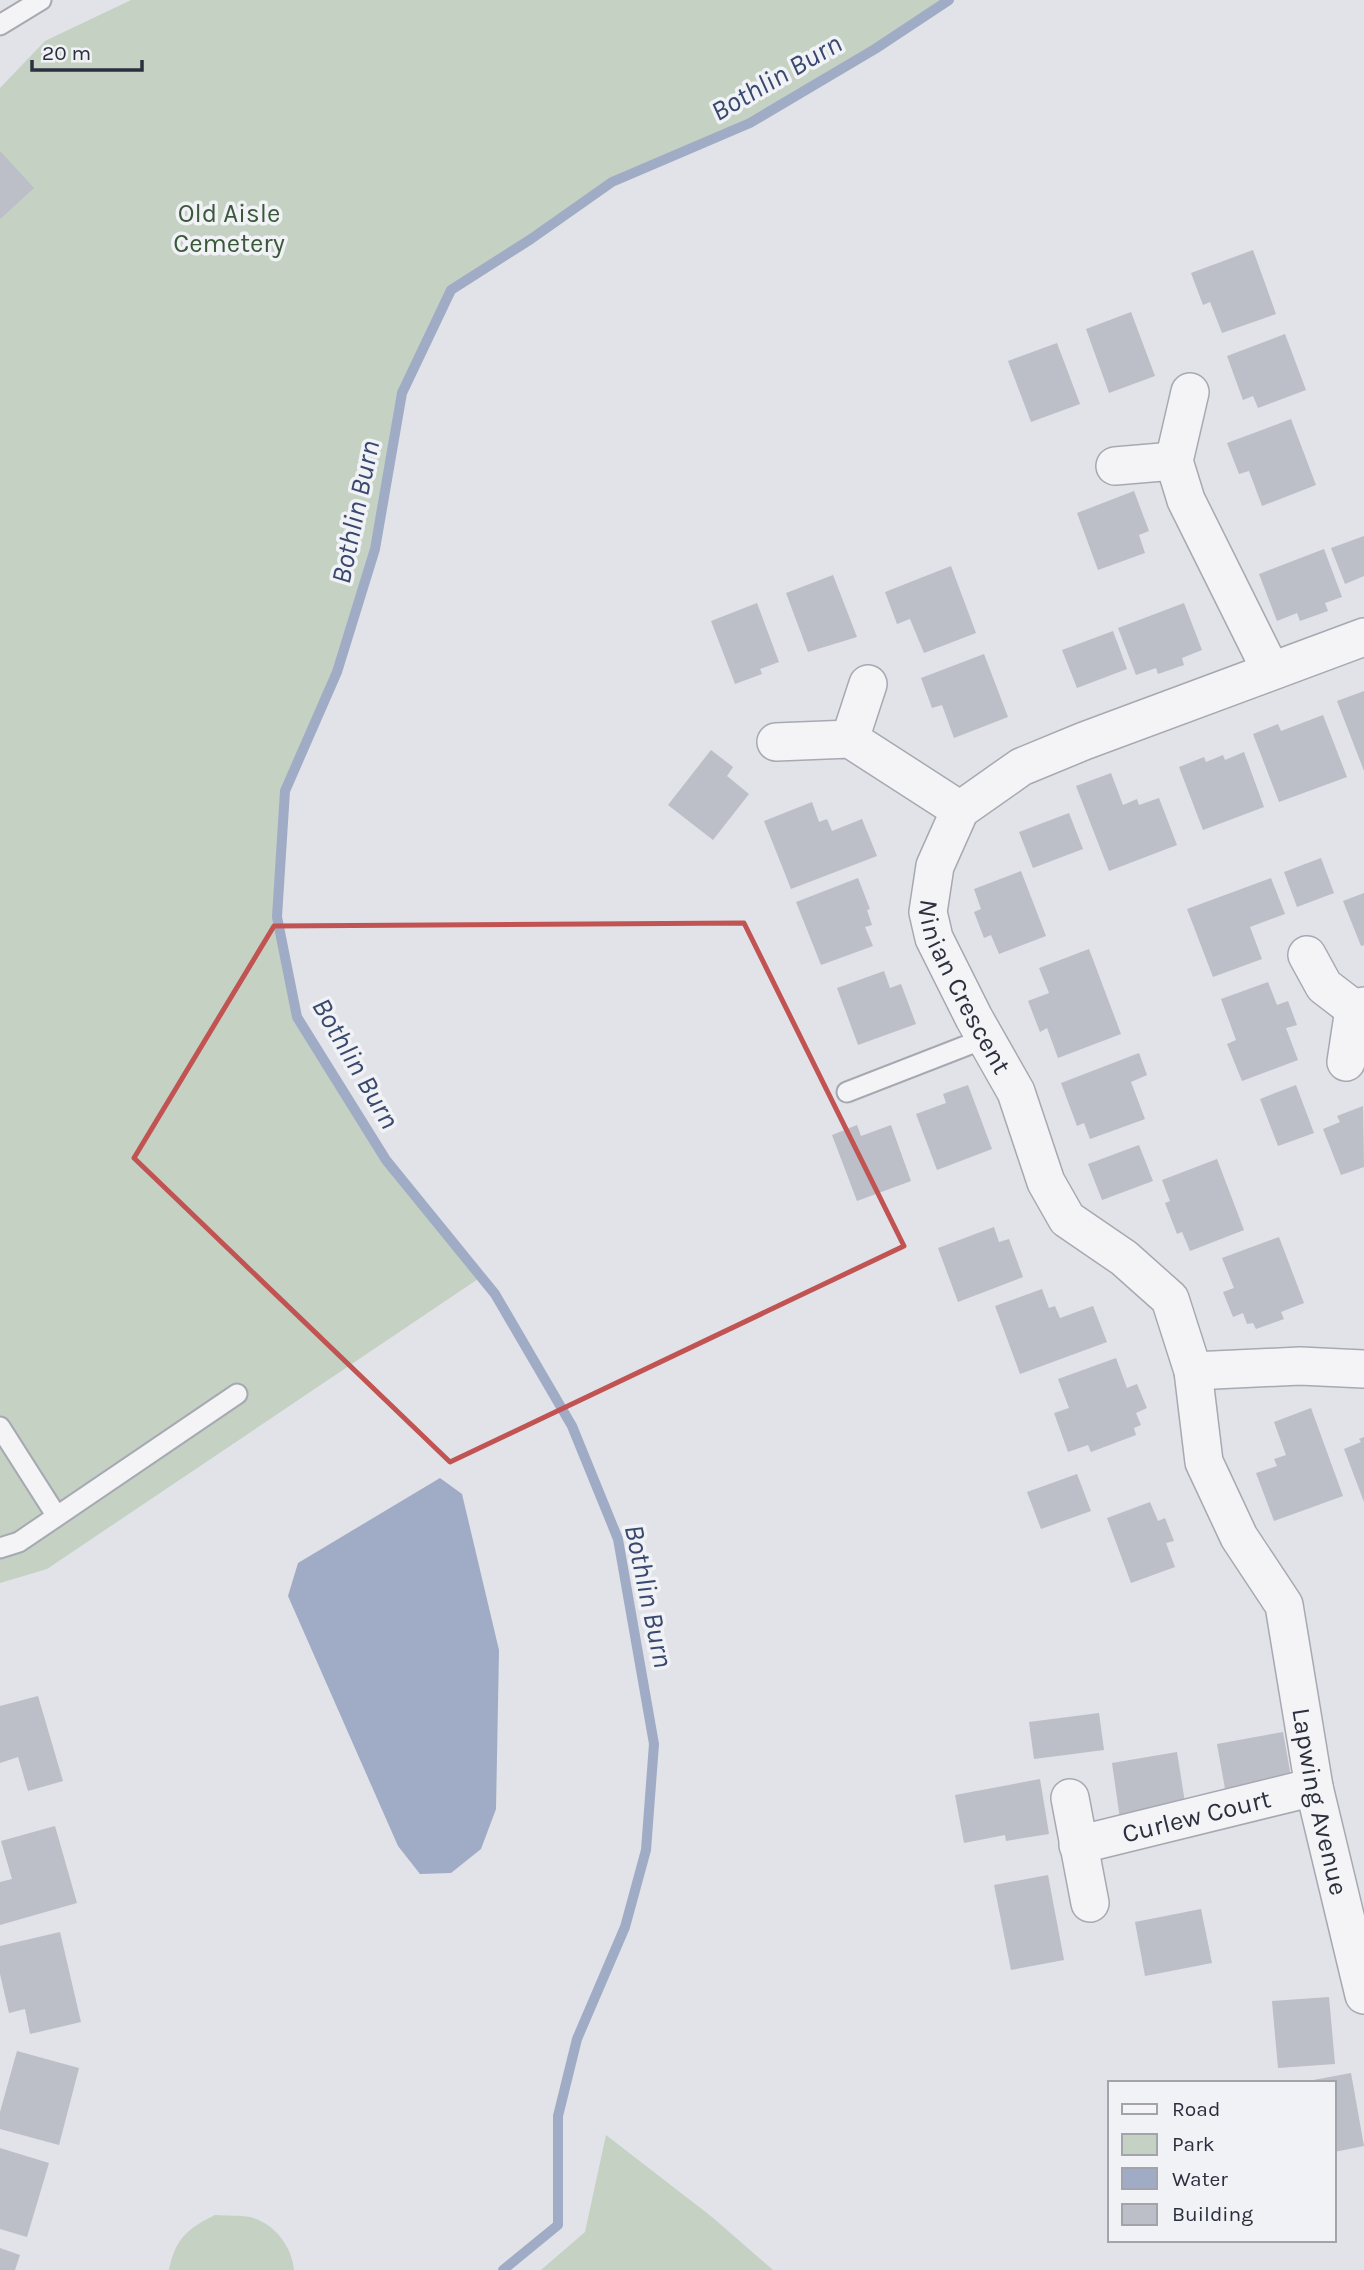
<svg xmlns="http://www.w3.org/2000/svg" width="1364" height="2270" viewBox="0 0 1364 2270" font-family="Karla,sans-serif">
	<rect width="100%" height="100%" fill="#e1e3e8"/>
	<g fill="#c4d1c3">
		<polygon points="131,0 947,0 750,123 612,182 451,290 402,393 375,549 337,672 285,791 277,917 297,1017 386,1160 481,1277 47,1569 0,1583 0,88 45,41"/>
		<polygon points="606,2135 712,2217 773,2270 541,2270 585,2232"/>
		<path d="M 215,2215 C 226,2216 239,2215 250,2217 C 274,2223 292,2246 294,2270 L 169,2270 C 175,2239 188,2228 215,2215 Z"/>
	</g>
	<polygon fill="#a0acc5" points="440,1478 462,1494 499,1650 496,1809 481,1849 451,1873 420,1874 398,1846 288,1596 298,1563"/>
	<g fill="none" stroke-linecap="round" stroke-linejoin="round">
		<polyline stroke="#a0acc5" stroke-width="10" points="503,2270 558,2225 558,2116 577,2039 625,1927 646,1850 654,1744 618,1539 572,1426 495,1294 386,1160 297,1017 277,917 285,791 337,672 375,549 402,393 451,290 531,239 612,182 750,123 875,49 949,0"/>
	</g>
	<g fill="#bcbec8">
		<polygon points="0,151 34,188 0,219"/>
		<polygon points="1253,250 1276,314 1222,333 1210,302 1203,305 1191,273"/>
		<polygon points="1131,312 1155,376 1109,393 1086,329"/>
		<polygon points="1285,334 1306,390 1258,408 1253,396 1243,400 1227,356"/>
		<polygon points="1057,343 1080,404 1031,422 1008,361"/>
		<polygon points="1291,419 1316,485 1262,506 1249,471 1239,474 1227,443"/>
		<polygon points="1134,491 1149,531 1139,535 1145,553 1098,570 1077,513"/>
		<polygon points="1364,536 1364,576 1345,584 1331,548"/>
		<polygon points="1324,549 1342,597 1325,603 1328,611 1300,621 1297,613 1277,621 1259,574"/>
		<polygon points="951,566 976,633 924,653 910,619 897,624 885,592"/>
		<polygon points="833,575 857,637 808,652 786,593"/>
		<polygon points="757,603 779,662 760,669 762,674 735,684 711,621"/>
		<polygon points="1184,603 1202,650 1182,658 1184,665 1158,674 1156,668 1136,675 1118,628"/>
		<polygon points="1113,631 1127,669 1077,688 1062,650"/>
		<polygon points="984,654 1008,717 954,738 942,705 932,708 921,678"/>
		<polygon points="1364,691 1364,771 1337,701"/>
		<polygon points="1323,715 1347,777 1279,802 1253,734 1278,724 1281,731"/>
		<polygon points="711,750 733,767 727,776 749,794 713,840 668,805"/>
		<polygon points="1244,752 1264,807 1203,830 1179,767 1204,757 1206,762 1223,755 1225,760"/>
		<polygon points="1111,773 1123,805 1137,799 1139,805 1159,798 1177,845 1109,871 1076,786"/>
		<polygon points="812,802 819,822 827,819 832,831 862,819 877,856 791,889 764,821"/>
		<polygon points="1069,813 1083,849 1033,868 1019,832"/>
		<polygon points="1321,858 1334,893 1297,907 1284,872"/>
		<polygon points="1021,871 1046,936 999,954 991,935 984,938 974,912 981,909 974,889"/>
		<polygon points="858,878 870,909 867,910 872,925 865,927 873,946 821,965 796,902"/>
		<polygon points="1271,878 1285,914 1250,927 1262,959 1213,977 1187,909"/>
		<polygon points="1364,893 1364,945 1361,946 1343,901"/>
		<polygon points="1089,949 1121,1034 1058,1058 1047,1028 1040,1032 1028,1001 1049,993 1039,968"/>
		<polygon points="884,971 890,988 901,984 916,1024 858,1045 837,988"/>
		<polygon points="1268,982 1277,1005 1288,1001 1297,1025 1286,1028 1298,1060 1242,1081 1227,1044 1236,1040 1221,999"/>
		<polygon points="1139,1053 1147,1075 1131,1082 1145,1119 1090,1139 1084,1123 1077,1126 1061,1083"/>
		<polygon points="968,1085 992,1149 937,1170 916,1114 946,1103 943,1094"/>
		<polygon points="1296,1085 1314,1133 1278,1146 1260,1099"/>
		<polygon points="1363,1106 1364,1167 1341,1175 1323,1129 1340,1122 1337,1116"/>
		<polygon points="857,1125 861,1136 891,1125 911,1181 857,1201 832,1135"/>
		<polygon points="1139,1145 1153,1181 1102,1200 1088,1164"/>
		<polygon points="1217,1159 1244,1230 1190,1251 1182,1232 1177,1234 1165,1203 1170,1201 1162,1180"/>
		<polygon points="994,1227 999,1242 1009,1239 1023,1277 958,1302 938,1248"/>
		<polygon points="1279,1237 1304,1303 1281,1312 1284,1319 1256,1329 1253,1323 1247,1324 1243,1313 1233,1317 1223,1292 1234,1288 1222,1258"/>
		<polygon points="1042,1289 1049,1308 1055,1306 1060,1318 1093,1306 1107,1342 1020,1374 995,1306"/>
		<polygon points="1116,1358 1127,1388 1137,1384 1147,1408 1136,1413 1141,1425 1134,1428 1136,1435 1091,1452 1088,1445 1068,1452 1054,1413 1069,1408 1058,1379"/>
		<polygon points="1311,1408 1343,1496 1274,1521 1256,1473 1277,1466 1274,1459 1286,1455 1274,1422"/>
		<polygon points="1364,1437 1364,1502 1344,1449 1361,1442 1359,1439"/>
		<polygon points="1077,1474 1091,1511 1041,1529 1027,1492"/>
		<polygon points="1150,1502 1158,1521 1165,1518 1174,1541 1166,1543 1175,1567 1131,1583 1107,1518"/>
		<polygon points="38,1696 63,1781 28,1791 18,1757 0,1763 0,1706"/>
		<polygon points="1099,1713 1104,1750 1034,1759 1029,1722"/>
		<polygon points="1283,1732 1293,1788 1227,1800 1217,1744"/>
		<polygon points="1177,1752 1186,1809 1120,1819 1112,1763"/>
		<polygon points="1040,1779 1049,1834 1006,1841 1005,1835 964,1843 955,1795"/>
		<polygon points="55,1826 77,1903 0,1925 0,1882 12,1879 1,1841"/>
		<polygon points="1048,1875 1064,1960 1011,1970 994,1885"/>
		<polygon points="1201,1909 1212,1963 1145,1976 1135,1922"/>
		<polygon points="60,1932 81,2022 30,2034 25,2009 9,2013 0,1974 0,1946"/>
		<polygon points="1329,1997 1335,2064 1278,2068 1272,2001"/>
		<polygon points="17,2051 79,2068 59,2145 0,2129 0,2112"/>
		<polygon points="1351,2073 1364,2146 1334,2152 1334,2083 1308,2081"/>
		<polygon points="0,2148 49,2163 27,2237 0,2229"/>
		<polygon points="0,2248 20,2255 15,2270 0,2270"/>
	</g>
	<g fill="none" stroke-linecap="round" stroke-linejoin="round">
		<g stroke="#a7a9b2" stroke-width="23">
			<g id="service">
				<polyline points="0,25 41,0"/>
				<polyline points="847,1092 986,1038"/>
				<polyline points="0,1427 56,1515"/>
				<polyline points="0,1548 19,1542 237,1394"/>
			</g>
		</g>
		<g stroke="#a7a9b2" stroke-width="40">
			<g id="minor">
				<polyline points="1190,392 1174,461 1186,500 1271,671"/>
				<polyline points="1115,466 1174,461"/>
				<path id="s1" d="M 1364,637 L 1084,741 L 1021,767 L 960,810 L 935,866 L 928,912 L 934,938 L 974,1018 L 1016,1092 L 1046,1182 L 1067,1219 L 1124,1258 L 1170,1299 L 1193,1371 L 1204,1462 L 1239,1537 L 1284,1605 L 1314,1787 L 1364,1995"/>
				<polyline points="850,739 868,684"/>
				<polyline points="776,742 850,739 960,810"/>
				<polyline points="1307,955 1324,986 1354,1009 1364,1006"/>
				<polyline points="1346,1062 1354,1009"/>
				<polyline points="1193,1371 1300,1366 1364,1369"/>
				<polyline points="1070,1798 1090,1903"/>
				<path id="s2" d="M 1078,1845 L 1314,1787"/>
			</g>
		</g>
		<use href="#service" stroke="#f4f4f7" stroke-width="19"/>
		<use href="#minor" stroke="#f4f4f7" stroke-width="37"/>
	</g>
	<path fill="none" stroke="#c15452" stroke-width="5" stroke-linejoin="round" d="M 744,923 L 904,1246 L 450,1462 L 134,1158 L 274,926 Z"/>
	<g text-anchor="middle" dominant-baseline="central" stroke-width="7" stroke-linejoin="round" paint-order="stroke">
		<g font-size="26" fill="#3b593a" stroke="#f1f2f6">
			<text x="229" y="213">Old Aisle<tspan x="229" dy="30">Cemetery</tspan></text>
		</g>
		<g font-size="26" fill="#2b2f3e" stroke="#f1f2f6">
			<text stroke="none"><textPath href="#s1" startOffset="632">Ninian Crescent</textPath></text>
			<text stroke="none"><textPath href="#s1" startOffset="1550">Lapwing Avenue</textPath></text>
			<text stroke="none"><textPath href="#s2" startOffset="122">Curlew Court</textPath></text>
		</g>
		<g font-size="28" font-style="italic" fill="#39486e" stroke="#f1f2f6">
			<text transform="translate(776 77) rotate(-30)">Bothlin Burn</text>
			<text transform="translate(355 512) rotate(-78)">Bothlin Burn</text>
			<text transform="translate(356 1063) rotate(60)">Bothlin Burn</text>
			<text transform="translate(649 1596) rotate(78)">Bothlin Burn</text>
		</g>
	</g>
	<rect x="1108" y="2081" width="228" height="161" fill="#f1f2f6" stroke="#a2a4ac" stroke-width="2"/>
	<rect x="1122" y="2104" width="35" height="10" fill="#f4f4f7" stroke="#a2a4ac" stroke-width="2"/>
	<text x="1172" y="2116" font-size="21" fill="#2b2f3e">Road</text>
	<rect x="1122" y="2134" width="35" height="21" fill="#c4d1c3" stroke="#a2a4ac" stroke-width="2"/>
	<text x="1172" y="2151" font-size="21" fill="#2b2f3e">Park</text>
	<rect x="1122" y="2168" width="35" height="21" fill="#a0acc5" stroke="#a2a4ac" stroke-width="2"/>
	<text x="1172" y="2186" font-size="21" fill="#2b2f3e">Water</text>
	<rect x="1122" y="2204" width="35" height="21" fill="#bcbec8" stroke="#a2a4ac" stroke-width="2"/>
	<text x="1172" y="2221" font-size="21" fill="#2b2f3e">Building</text>
	<path d="M32 60v10h110v-10" fill="none" stroke="#2b2f3e" stroke-width="3.5"/>
	<text x="42" y="60" font-size="21" fill="#2b2f3e" stroke="#f1f2f6" stroke-width="5" paint-order="stroke">20 m</text>
</svg>
